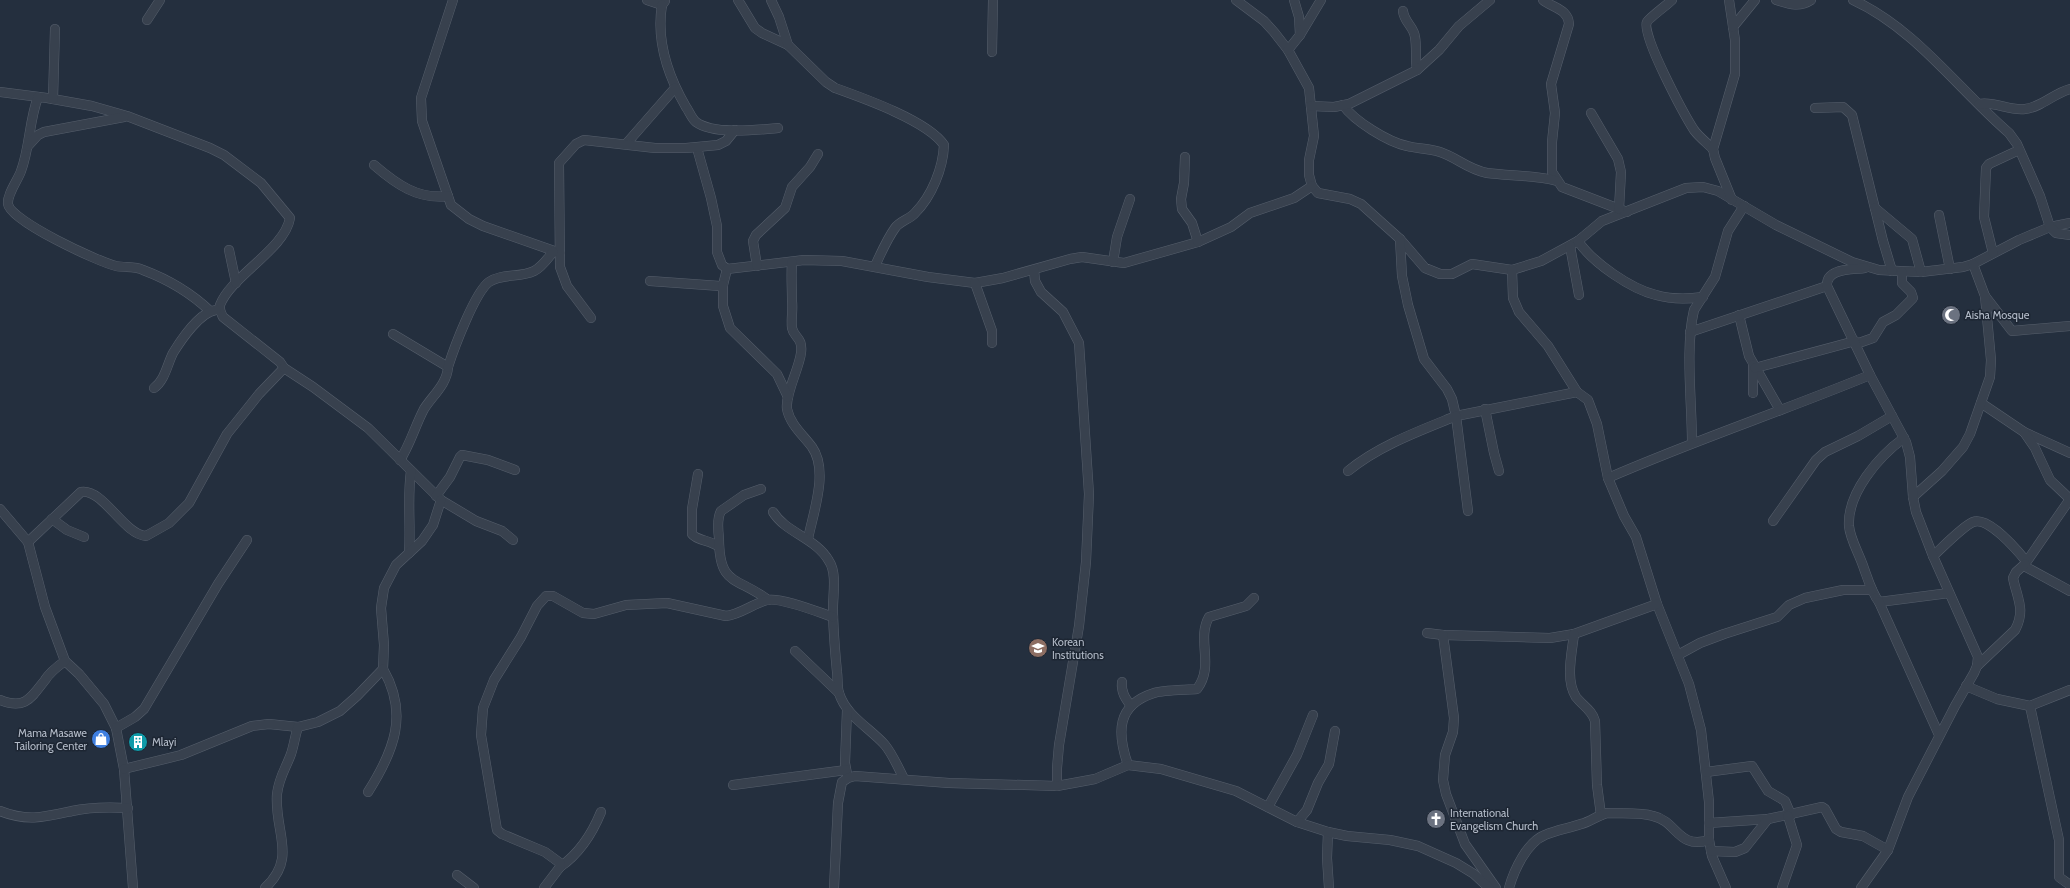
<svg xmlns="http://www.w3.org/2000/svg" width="2070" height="888" viewBox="0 0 2070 888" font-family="Cabin,sans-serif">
	<rect width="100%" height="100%" fill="#242f3e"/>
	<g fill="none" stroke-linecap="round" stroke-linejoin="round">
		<g stroke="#565f6c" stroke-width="10">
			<g id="minor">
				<polyline points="453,0 421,98 422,121 451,205 469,219 483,226 560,253"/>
				<polyline points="647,0 662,5 665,1"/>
				<path d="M 738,0 L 755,28 L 762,33 L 788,45 L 826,82 L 835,88 C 863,98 928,121 944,145 C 943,168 932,196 915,213 C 910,219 900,221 895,228 C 887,239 881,253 875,266"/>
				<polyline points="771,0 779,17 788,45"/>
				<polyline points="1236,0 1264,21 1274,32 1288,50 1309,88 1314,136 1309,160 1309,175 1312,186 1318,193 1350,199 1361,204 1400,239 1425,268 1440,274 1452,274 1472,264 1512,270 1541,261 1578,241 1602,221 1686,188 1703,187 1718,191 1776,225 1852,262 1879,270 1921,272 1963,267 1973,264 2019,240 2050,227 2070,223"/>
				<polyline points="1294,0 1299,17 1300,35"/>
				<path d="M 1543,0 C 1553,8 1568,9 1569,24 L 1551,84 L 1555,113 L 1552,142 L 1552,172 L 1562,187 L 1627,212"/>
				<path d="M 1672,0 C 1667,5 1649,18 1647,22 C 1640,33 1685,116 1694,130 C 1699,137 1707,143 1713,149"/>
				<polyline points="1729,0 1735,40 1735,74 1713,149 1715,158 1732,200"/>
				<path d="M 1776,0 C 1789,4 1799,8 1811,0"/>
				<path d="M 1853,0 C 1916,29 1958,89 2009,133 L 2017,144 L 2040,196 L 2050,227 L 2056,233 L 2070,235"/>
				<path d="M 662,5 C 656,41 668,76 686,107 C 689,111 692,119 696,122 C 714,135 756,130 778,128"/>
				<path d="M 1403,11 C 1404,22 1414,27 1415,37 C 1417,48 1415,59 1417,70"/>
				<polyline points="147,20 160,0"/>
				<polyline points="1733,27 1755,0"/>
				<polyline points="1288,50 1300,35 1321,0"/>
				<polyline points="992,52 993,0"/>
				<path d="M 0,92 L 47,98 L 92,106 L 127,116 L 210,148 L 224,155 L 261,183 L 290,218 C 285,249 231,276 220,305 C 219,310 221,313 223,317 L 280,362 L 284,368 L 259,394 L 227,434 L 189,503 L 169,523 L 146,536 C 123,534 103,488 81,492 L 28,542"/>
				<path d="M 38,97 C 29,121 30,147 21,171 C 18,180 7,194 8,204 C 10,221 99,262 116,266 C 125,268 134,266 143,270 C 167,279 191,293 210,311"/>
				<polyline points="53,99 55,29"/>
				<path d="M 1979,104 C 1995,101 2009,111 2025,109 C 2042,107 2054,93 2070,89"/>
				<path d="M 1343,105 C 1354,121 1388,142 1407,146 C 1418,149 1429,148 1440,152 C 1458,158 1467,169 1487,173 C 1510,176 1535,175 1557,181"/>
				<polyline points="1311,106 1334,107 1349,104 1417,70 1439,50 1459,26 1490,0"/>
				<polyline points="1815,108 1843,107 1852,115 1883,241 1892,271"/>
				<polyline points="1591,113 1618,159 1621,172 1619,209"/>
				<polyline points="626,144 675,88"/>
				<polyline points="28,146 38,135 44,132 124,117"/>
				<polyline points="697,148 711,198 717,226 717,252 722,265 727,269 804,260 842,261 928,277 975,283 1003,278 1070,259 1082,257 1124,263 1198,242 1231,227 1250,213 1294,198 1312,186"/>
				<polyline points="1185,157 1184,183 1181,199 1182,209 1192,223 1198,242"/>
				<path d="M 374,165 C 396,184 418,200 448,196"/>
				<polyline points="1875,208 1912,239 1921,272"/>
				<polyline points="1939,215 1950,269"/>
				<polyline points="1400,239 1402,276 1408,305 1424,359 1447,389 1452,399 1456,416 1577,392"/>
				<path d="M 1578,241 C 1593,263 1631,289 1656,295 C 1670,299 1689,299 1703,297"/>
				<polyline points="1570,246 1579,295"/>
				<polyline points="229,250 236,283"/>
				<polyline points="1993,253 1984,217 1986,168 1989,164 2019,150"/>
				<path d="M 792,262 C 791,275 792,287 792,301 C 793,310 791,319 792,328 C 794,338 803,337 801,353 C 799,369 785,394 787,409 C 790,424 803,435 812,447 C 829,471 813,513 808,539"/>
				<polyline points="1113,262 1117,237 1130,199"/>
				<polyline points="757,266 753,241 756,235 785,208 792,187 810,167 818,154"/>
				<polyline points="1034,270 1035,281 1041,292 1063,312 1079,343 1089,494 1086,562 1079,626 1059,745 1057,768 1057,786"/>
				<polyline points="1512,270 1513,298 1519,312 1548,346 1577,392 1588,400 1597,424 1608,478 1624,516 1636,537 1657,604 1689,684 1701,730 1709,802 1709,840 1712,856 1726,888"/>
				<polyline points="650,281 720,286 723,285 727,269"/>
				<polyline points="975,283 992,331 992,343"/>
				<polyline points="723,285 723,306 730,328 777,374 788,397"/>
				<polyline points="1985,296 2012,331 2070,326"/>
				<polyline points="1739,315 1749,356 1780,410"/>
				<polyline points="591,318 567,286 560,267 559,163 576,144 584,140 655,148 686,148 718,145 726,141 735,130"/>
				<polyline points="1690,332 1827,286"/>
				<path d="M 393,334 L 448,367 C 447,384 433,395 424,409 C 415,426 410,445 400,460"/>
				<polyline points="1856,344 1873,338 1883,322 1896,315 1913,298 1911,292 1902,283 1902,272"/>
				<polyline points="1753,365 1753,393"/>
				<path d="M 448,367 C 454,348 475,292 489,282 C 502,273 520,278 534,271 C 542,267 547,259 553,252"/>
				<polyline points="284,368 313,387 368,428 441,500 476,521 502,531 513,540"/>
				<polyline points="1755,368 1855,341"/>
				<path d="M 154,388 C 165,380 167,365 173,353 C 181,340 200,312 216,310"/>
				<polyline points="1981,403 2024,432 2070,453"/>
				<polyline points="1485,409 1494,453 1499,471"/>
				<polyline points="2024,432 2035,448 2050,480 2070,499"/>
				<path d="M 1904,438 C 1879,456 1847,493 1849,526 C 1850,538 1858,552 1862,563 C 1867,576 1871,592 1879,602 L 1949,593"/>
				<path d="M 1692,443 C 1692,403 1685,348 1694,310 L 1715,277 L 1728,231 L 1744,206"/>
				<path d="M 1348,471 C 1378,446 1419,431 1456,416 L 1468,511"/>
				<path d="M 698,474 L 692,509 L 692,534 C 697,541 711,540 719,547"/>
				<path d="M 1608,478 C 1695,440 1783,411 1870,375"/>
				<path d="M 761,489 L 744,495 L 721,511 C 717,518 718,530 719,538 C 719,587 737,576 768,600"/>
				<polyline points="436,496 450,477 460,457 462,455 488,460 515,470"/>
				<polyline points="1913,497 1942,471 1963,447 1970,434 1990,377 1991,360 1985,296 1973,264"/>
				<polyline points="2070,499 2025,564 2026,567 2070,591"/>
				<polyline points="0,509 28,542 45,607 65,661 79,674 104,704 116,728 124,769 133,888"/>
				<path d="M 773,512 C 786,533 816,538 829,561 C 837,573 833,594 833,608 C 833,630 835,651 837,672 C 838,679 837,687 839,693 C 846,716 870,728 885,745 C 893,755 898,767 904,779"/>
				<polyline points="52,519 67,530 84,537"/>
				<polyline points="1773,521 1816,460 1825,452 1858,436 1892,416"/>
				<path d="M 409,553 C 411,526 407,498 411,471"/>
				<path d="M 1933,556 C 1942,548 1963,526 1973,522 C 1988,516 2017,550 2026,561"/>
				<polyline points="1879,602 1939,735"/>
				<polyline points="1427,633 1443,635 1550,638 1574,634 1657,604"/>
				<path d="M 1574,634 C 1572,653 1565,680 1576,697 C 1583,706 1592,710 1595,721 L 1597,785 L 1601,815"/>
				<polyline points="1443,635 1454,718 1453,732 1445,755 1443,780 1446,794 1465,844 1496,888"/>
				<polyline points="795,651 839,693"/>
				<polyline points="1678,655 1700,643 1724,634 1777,617 1789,605 1805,598 1843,590 1872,590"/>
				<path d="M 1977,666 L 2015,630 C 2026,610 2017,598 2013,578 L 2016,572 L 2025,564"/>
				<path d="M 1122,682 C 1121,692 1125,698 1131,706"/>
				<polyline points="1966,686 1997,699 2030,706 2070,690"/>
				<path d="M 0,700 C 25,710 31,698 45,680 C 50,672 58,666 65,661"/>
				<polyline points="2030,706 2059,840 2059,877 2070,885"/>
				<polyline points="116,728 135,717 144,709 218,584 247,540"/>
				<path d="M 1128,765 C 1117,733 1116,705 1154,693 C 1162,690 1187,690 1197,689 C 1215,665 1196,640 1209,617 L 1246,606 L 1254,598"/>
				<polyline points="124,769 181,755 252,726 269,724 298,727 318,722 340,711 357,696 383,669 384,645 381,608 384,588 396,565 422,541 433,525 441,500"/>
				<polyline points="1706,772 1752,766 1768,791 1785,801 1791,815"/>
				<polyline points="847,774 845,763 847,710"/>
				<polyline points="733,785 846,770"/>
				<path d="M 368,792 C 394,751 409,714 383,669"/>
				<polyline points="1268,807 1297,755 1313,715"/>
				<path d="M 0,811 C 27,822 45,817 72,811 C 90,807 110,807 128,808"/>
				<polyline points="1297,822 1307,810 1318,783 1329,764 1335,731"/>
				<polyline points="1709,823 1768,819 1822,807 1825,809 1836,829 1841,832 1863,836 1888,850"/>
				<polyline points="1328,832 1327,858 1329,888"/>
				<polyline points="1711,851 1735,852 1745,848 1768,819"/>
				<path d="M 560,867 C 580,853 592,834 601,812"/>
				<polyline points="457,875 474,888"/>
				<path d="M 265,888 C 298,857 274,832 277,794 C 279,777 286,768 291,754 C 294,745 295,736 298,727"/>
				<path d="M 544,888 L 560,867 L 560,863 L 545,852 L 502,834 L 497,830 L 481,735 L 483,708 L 494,680 L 521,637 L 537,606 L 546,596 L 553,596 L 583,613 L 594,614 L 626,605 L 667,603 L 726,616 C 741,614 752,604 767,600 C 781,597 818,612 833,617"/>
				<polyline points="834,888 838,803 842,782 848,778 855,776 949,783 1057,786 1095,779 1128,765 1161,769 1236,791 1297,822 1328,832 1347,836 1390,840 1418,846 1456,863 1474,874 1489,888"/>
				<path d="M 1509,888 C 1514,870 1527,842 1545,835 C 1556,830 1570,828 1581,824 C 1590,822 1598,815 1607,813 C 1622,814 1639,812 1653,816 C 1677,821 1678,850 1709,840"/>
				<polyline points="1782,888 1797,845 1788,816"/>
				<path d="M 1861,888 L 1888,850 L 1908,797 L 1955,706 L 1974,673 L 1977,666 L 1978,657 L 1933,556 L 1916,512 L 1913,497 L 1910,457 L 1906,442 L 1870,375 L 1827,286 C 1826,268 1851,270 1865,268"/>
			</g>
		</g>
		<use href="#minor" stroke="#38414e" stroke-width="9"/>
	</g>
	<defs>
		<g id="mosque-disc" transform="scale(1)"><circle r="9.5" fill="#6b7280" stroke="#1d2633"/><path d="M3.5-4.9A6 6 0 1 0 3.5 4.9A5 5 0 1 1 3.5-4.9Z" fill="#fff"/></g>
		<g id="school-disc" transform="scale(1)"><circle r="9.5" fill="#8d6e63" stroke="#1d2633"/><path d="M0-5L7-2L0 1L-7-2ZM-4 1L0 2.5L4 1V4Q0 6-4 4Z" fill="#fff"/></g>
		<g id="shop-disc" transform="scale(1)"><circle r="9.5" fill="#3f7fe0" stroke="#1d2633"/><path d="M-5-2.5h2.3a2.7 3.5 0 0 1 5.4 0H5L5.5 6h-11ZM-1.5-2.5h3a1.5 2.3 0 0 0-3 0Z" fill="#fff"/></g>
		<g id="building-disc" transform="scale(1)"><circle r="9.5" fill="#0f9aa8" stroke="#1d2633"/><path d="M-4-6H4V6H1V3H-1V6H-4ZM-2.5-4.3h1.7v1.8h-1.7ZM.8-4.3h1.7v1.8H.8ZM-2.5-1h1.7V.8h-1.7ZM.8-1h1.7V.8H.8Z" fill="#fff"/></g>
		<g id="church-disc" transform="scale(1)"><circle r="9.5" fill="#6b7280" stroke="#1d2633"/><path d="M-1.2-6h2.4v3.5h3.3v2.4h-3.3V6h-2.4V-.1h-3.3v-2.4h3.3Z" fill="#fff"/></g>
	</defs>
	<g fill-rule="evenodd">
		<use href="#mosque-disc" x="1951" y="315"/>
		<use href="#school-disc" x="1038" y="648"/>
		<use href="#shop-disc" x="101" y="739"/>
		<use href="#building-disc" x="138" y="742"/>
		<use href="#church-disc" x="1436" y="819"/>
	</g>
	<g text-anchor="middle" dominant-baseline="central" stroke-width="3" stroke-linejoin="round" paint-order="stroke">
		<g font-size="11" fill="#b4bcc9" stroke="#1d2633" text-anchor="start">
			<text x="1965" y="315">Aisha Mosque</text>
			<text x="1052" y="642">Korean<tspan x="1052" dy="13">Institutions</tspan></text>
			<text x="87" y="733" text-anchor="end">Mama Masawe<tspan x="87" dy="13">Tailoring Center</tspan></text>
			<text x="152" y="742">Mlayi</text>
			<text x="1450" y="813">International<tspan x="1450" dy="13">Evangelism Church</tspan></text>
		</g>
	</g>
</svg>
